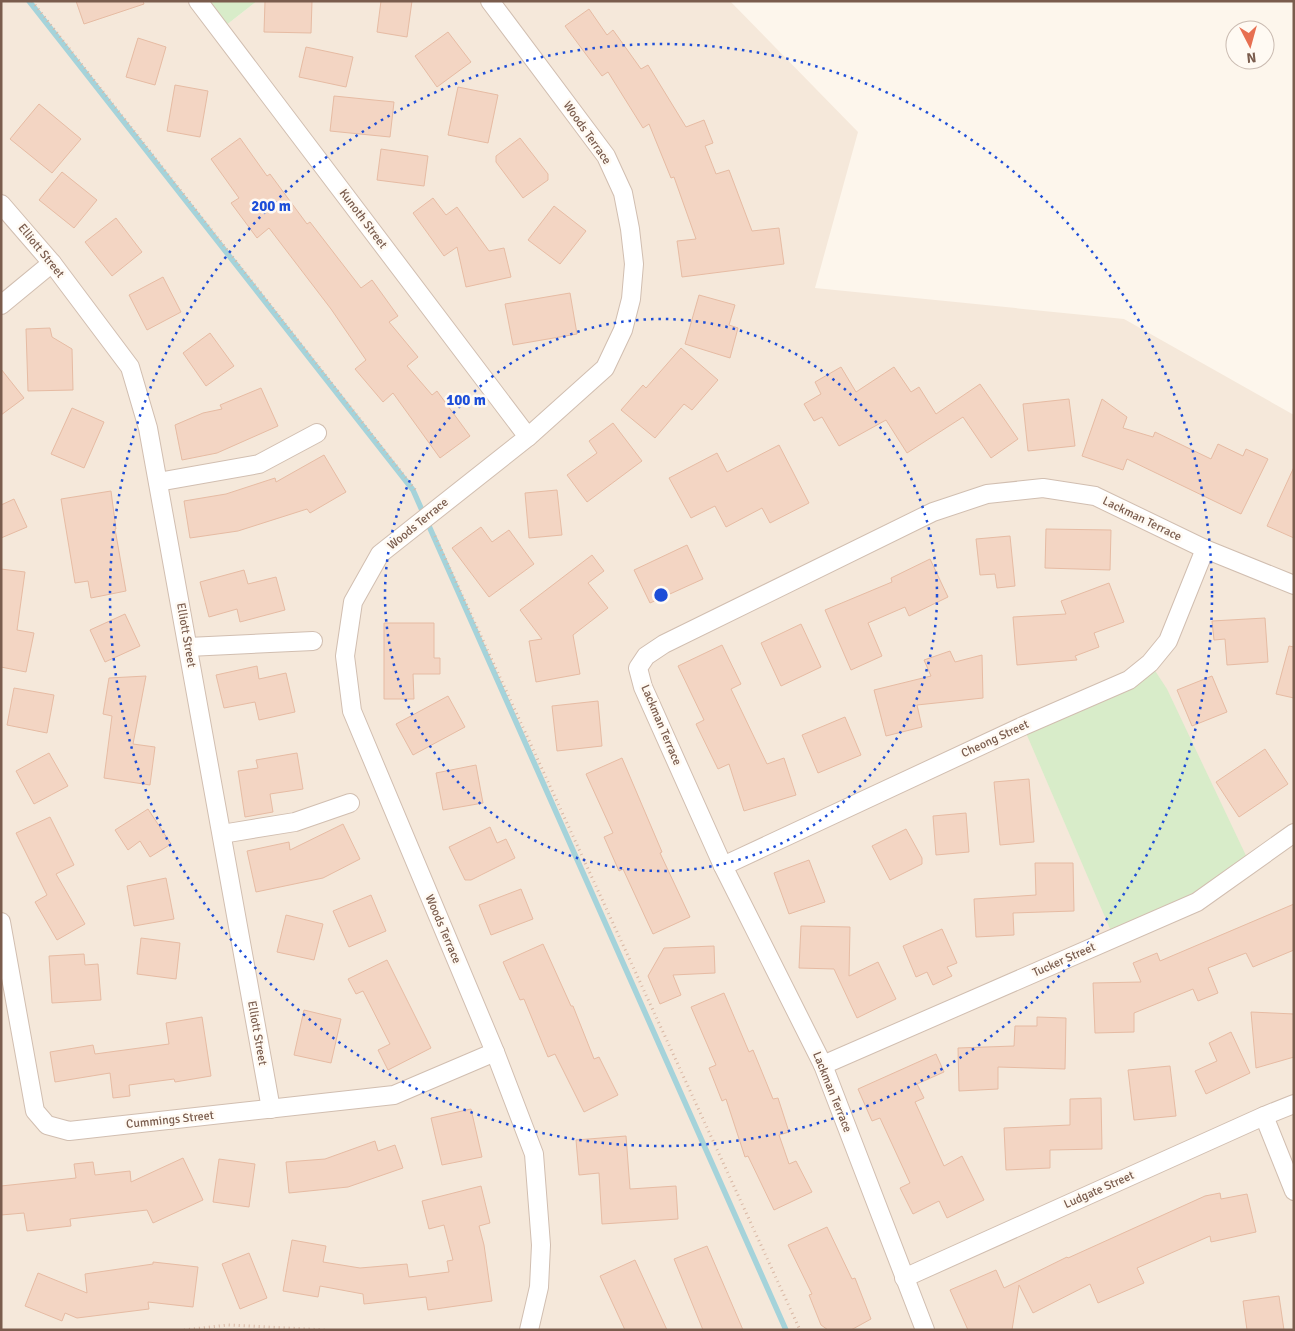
<svg xmlns="http://www.w3.org/2000/svg" width="1295" height="1331" viewBox="0 0 1295 1331" font-family="Signika,sans-serif">
	<rect width="100%" height="100%" fill="#fdf6ec"/>
	<polygon fill="#f5e8da" points="1,1 198,1 220,30 257,1 730,1 858,132 815,288 1124,319 1294,415 1294,1330 1,1330"/>
	<g fill="#d8ecc9">
		<polygon points="198,1 257,1 220,30"/>
		<polygon points="1150,663 1167,689 1250,864 1114,938 1023,726"/>
	</g>
	<g fill="none" stroke-linecap="round" stroke-linejoin="round">
		<polyline stroke="#a5d3da" stroke-width="5.5" points="29,1 413,490 786,1330"/>
	</g>
	<g fill="#f3d5c3" stroke="#e6bba3">
		<polygon points="76,1 143,1 144,4 84,24"/>
		<polygon points="265,1 312,1 311,33 264,32"/>
		<polygon points="381,1 412,1 407,37 377,32"/>
		<polygon points="589,9 607,35 613,30 641,69 648,65 686,127 704,120 713,143 705,146 716,174 729,170 752,231 779,228 784,264 682,277 677,241 696,239 674,177 671,178 649,124 643,128 608,72 602,76 565,26"/>
		<polygon points="448,32 471,62 437,87 415,56"/>
		<polygon points="138,38 166,47 155,85 126,77"/>
		<polygon points="306,47 353,57 346,87 299,77"/>
		<polygon points="175,85 208,91 200,137 167,131"/>
		<polygon points="458,87 498,95 488,143 448,135"/>
		<polygon points="334,96 394,102 390,137 330,131"/>
		<polygon points="39,104 81,139 52,173 10,139"/>
		<polygon points="240,138 267,176 270,174 307,224 310,222 361,288 372,280 398,316 389,322 418,357 407,366 432,395 437,391 470,436 440,458 393,393 383,402 355,369 366,360 331,309 269,228 257,238 231,203 239,198 211,159"/>
		<polygon points="520,138 548,174 548,180 523,198 496,162 496,156"/>
		<polygon points="381,149 428,156 424,186 377,180"/>
		<polygon points="62,172 97,200 74,228 39,200"/>
		<polygon points="433,198 446,215 457,207 489,251 504,248 511,277 466,287 457,247 444,256 413,213"/>
		<polygon points="554,206 586,231 560,264 528,240"/>
		<polygon points="116,218 142,252 112,276 85,242"/>
		<polygon points="163,277 181,312 147,330 129,295"/>
		<polygon points="570,293 577,334 513,345 505,304"/>
		<polygon points="699,295 735,305 729,325 738,328 730,358 685,344"/>
		<polygon points="50,328 52,337 72,349 73,390 28,391 26,329"/>
		<polygon points="210,333 234,366 206,386 183,353"/>
		<polygon points="681,348 718,380 692,410 684,404 655,438 621,410 643,385 646,388"/>
		<polygon points="841,367 856,392 894,367 911,392 919,387 936,414 980,384 1018,439 991,458 963,417 907,453 886,420 839,446 822,417 814,421 804,404 821,394 815,382"/>
		<polygon points="1,369 24,398 1,415"/>
		<polygon points="261,388 278,426 217,453 182,460 175,425 203,413 222,409 220,405"/>
		<polygon points="1069,399 1075,446 1028,451 1023,404"/>
		<polygon points="1102,399 1127,417 1123,428 1153,437 1155,432 1211,459 1218,444 1243,456 1246,449 1268,459 1241,514 1127,459 1123,470 1082,456"/>
		<polygon points="72,408 104,422 84,468 51,454"/>
		<polygon points="613,423 642,461 587,502 567,475 597,453 589,441"/>
		<polygon points="779,445 809,503 770,523 762,508 726,527 715,506 691,518 669,478 717,453 727,472"/>
		<polygon points="324,455 346,492 310,513 307,509 238,531 190,538 184,501 226,494 275,478 276,482"/>
		<polygon points="1294,467 1294,538 1267,526"/>
		<polygon points="557,490 562,535 529,538 525,493"/>
		<polygon points="111,491 116,529 115,529 126,591 91,598 88,581 75,583 61,499"/>
		<polygon points="14,499 27,527 1,538 1,505"/>
		<polygon points="481,527 492,542 509,530 534,564 489,597 452,548"/>
		<polygon points="1046,529 1111,530 1110,570 1045,568"/>
		<polygon points="1010,536 1015,586 997,588 995,574 980,575 976,539"/>
		<polygon points="687,545 703,579 650,603 634,570"/>
		<polygon points="592,555 604,571 588,583 608,608 573,635 580,674 536,682 529,641 542,639 520,610"/>
		<polygon points="930,559 948,597 909,616 905,607 868,623 882,656 851,670 825,610 892,582 891,578"/>
		<polygon points="1,569 25,572 17,630 34,633 26,672 1,667"/>
		<polygon points="244,570 248,584 276,577 285,610 240,622 237,609 209,617 200,582"/>
		<polygon points="1109,583 1124,622 1094,633 1099,647 1075,656 1077,660 1017,665 1013,617 1066,614 1061,601"/>
		<polygon points="125,614 140,646 105,662 90,630"/>
		<polygon points="1265,618 1268,662 1227,665 1225,639 1214,640 1212,621"/>
		<polygon points="384,623 434,623 434,658 440,658 440,674 413,674 414,699 384,699"/>
		<polygon points="801,624 821,667 781,686 761,643"/>
		<polygon points="722,645 741,684 731,689 767,764 784,758 796,795 744,811 729,764 718,769 696,724 704,720 678,666"/>
		<polygon points="1289,646 1294,647 1294,698 1276,694"/>
		<polygon points="950,651 955,662 982,655 983,698 917,705 922,727 886,736 874,690 931,676 924,660"/>
		<polygon points="257,666 259,679 286,673 295,712 259,720 255,702 224,708 216,675"/>
		<polygon points="146,676 133,744 155,747 150,785 104,778 112,716 103,714 109,678"/>
		<polygon points="1212,676 1227,712 1192,726 1177,690"/>
		<polygon points="14,688 54,695 47,733 7,725"/>
		<polygon points="448,696 465,727 413,755 396,724"/>
		<polygon points="598,701 602,746 557,751 552,706"/>
		<polygon points="845,717 861,755 818,773 802,735"/>
		<polygon points="1265,749 1288,784 1239,817 1216,782"/>
		<polygon points="49,753 68,786 34,804 16,771"/>
		<polygon points="297,753 303,789 270,794 273,812 245,817 238,771 258,768 256,760"/>
		<polygon points="622,758 662,852 660,853 690,917 653,934 623,869 619,871 604,837 613,833 586,774"/>
		<polygon points="476,765 483,803 443,810 436,773"/>
		<polygon points="1029,779 1034,842 1000,845 994,782"/>
		<polygon points="148,809 171,844 150,857 140,841 128,850 115,830"/>
		<polygon points="966,813 969,852 936,855 933,816"/>
		<polygon points="50,817 74,865 56,874 85,924 57,940 35,902 47,895 16,833"/>
		<polygon points="343,824 360,859 323,878 256,892 247,851 289,842 290,850"/>
		<polygon points="490,827 497,843 506,839 515,858 471,880 465,880 449,847"/>
		<polygon points="906,829 922,858 922,864 890,880 872,846"/>
		<polygon points="809,860 825,902 789,914 774,873"/>
		<polygon points="1035,863 1073,863 1074,911 1013,913 1014,935 976,937 974,899 1036,895"/>
		<polygon points="166,878 174,919 134,926 127,886"/>
		<polygon points="521,889 533,919 491,935 479,905"/>
		<polygon points="371,895 386,931 349,947 333,911"/>
		<polygon points="1294,904 1294,950 1253,967 1246,953 1208,968 1218,993 1198,1001 1193,989 1134,1013 1134,1032 1095,1033 1093,983 1141,982 1133,963 1157,953 1160,961"/>
		<polygon points="286,915 323,924 314,960 277,952"/>
		<polygon points="801,926 850,927 849,976 878,962 896,999 857,1018 834,969 799,968"/>
		<polygon points="942,929 957,963 947,967 952,976 933,985 927,972 916,977 903,946"/>
		<polygon points="141,938 180,943 176,979 137,974"/>
		<polygon points="543,944 571,1006 573,1006 594,1059 599,1057 618,1095 584,1112 555,1054 548,1057 524,999 520,1000 503,962"/>
		<polygon points="714,946 715,973 673,975 681,995 660,1004 648,976 664,948"/>
		<polygon points="84,954 85,965 98,964 101,1000 52,1003 49,956"/>
		<polygon points="387,960 431,1048 388,1070 378,1050 390,1044 363,991 356,994 348,979"/>
		<polygon points="724,993 749,1052 753,1050 773,1099 778,1098 789,1132 779,1135 789,1164 796,1161 812,1192 774,1210 748,1156 745,1157 726,1099 722,1101 709,1068 716,1065 691,1007"/>
		<polygon points="304,1010 341,1019 331,1063 294,1055"/>
		<polygon points="1251,1012 1294,1014 1294,1057 1256,1068"/>
		<polygon points="202,1017 211,1076 175,1082 174,1079 129,1085 130,1096 113,1098 110,1073 55,1082 50,1052 93,1045 95,1054 169,1044 166,1023"/>
		<polygon points="1037,1017 1066,1018 1065,1069 998,1067 998,1089 959,1091 958,1048 1014,1046 1015,1026 1037,1026"/>
		<polygon points="1231,1032 1250,1073 1206,1094 1195,1071 1217,1061 1209,1043"/>
		<polygon points="936,1054 944,1072 917,1084 924,1098 915,1102 944,1166 962,1156 984,1200 947,1218 939,1201 913,1214 900,1188 910,1183 880,1118 872,1121 858,1089"/>
		<polygon points="1170,1066 1176,1116 1134,1120 1128,1070"/>
		<polygon points="1101,1098 1102,1149 1050,1150 1050,1168 1006,1170 1004,1128 1070,1125 1070,1099"/>
		<polygon points="471,1109 482,1157 442,1165 431,1118"/>
		<polygon points="626,1136 630,1189 676,1186 678,1219 602,1224 599,1173 579,1175 576,1140"/>
		<polygon points="375,1141 378,1151 395,1145 403,1168 348,1187 289,1193 286,1162 325,1159"/>
		<polygon points="183,1158 203,1200 153,1223 147,1210 70,1219 71,1226 27,1231 24,1213 1,1215 1,1186 76,1178 74,1164 93,1162 95,1175 130,1171 131,1182"/>
		<polygon points="219,1159 255,1164 249,1207 213,1202"/>
		<polygon points="481,1186 490,1223 479,1226 484,1245 492,1301 428,1310 426,1297 364,1304 363,1294 320,1286 318,1297 283,1291 292,1240 326,1246 323,1262 360,1268 407,1264 409,1277 449,1272 447,1261 453,1260 444,1225 429,1229 422,1201"/>
		<polygon points="1220,1193 1221,1199 1247,1194 1256,1232 1211,1242 1210,1236 1137,1268 1144,1283 1098,1303 1090,1284 1033,1313 1019,1285 1012,1330 968,1330 950,1290 996,1270 1004,1288 1067,1257 1068,1258 1205,1196"/>
		<polygon points="827,1227 852,1279 855,1278 871,1319 851,1330 828,1330 821,1325 809,1295 812,1294 788,1245"/>
		<polygon points="707,1246 743,1330 703,1330 674,1259"/>
		<polygon points="249,1253 267,1298 240,1309 222,1264"/>
		<polygon points="635,1260 667,1330 625,1330 600,1276"/>
		<polygon points="153,1262 198,1267 193,1307 148,1302 149,1309 77,1318 65,1313 62,1321 25,1306 38,1273 87,1293 85,1274 153,1264"/>
		<polygon points="1279,1296 1284,1330 1247,1330 1243,1301"/>
	</g>
	<g fill="none" stroke-linecap="round" stroke-linejoin="round">
		<g stroke="#d1beb0" stroke-width="20">
			<g id="minor">
				<polyline points="198,1 528,437"/>
				<polyline points="490,1 606,156 623,193 630,229 634,264 631,299 623,330 605,368 528,437 380,554 353,602 345,656 352,711 495,1052 534,1154 541,1245 539,1287 529,1330"/>
				<polyline points="1,204 52,263 130,367 148,428 271,1109"/>
				<polyline points="1,305 52,263"/>
				<polyline points="158,482 259,464 317,433"/>
				<polyline points="188,647 313,641"/>
				<polyline points="222,834 295,822 350,803"/>
				<polyline points="723,866 1023,726 1129,680 1150,663 1168,641 1205,549"/>
				<polyline points="1,922 35,1111 47,1125 69,1131 394,1095 495,1052"/>
				<polyline points="823,1065 1197,902 1294,833"/>
				<polyline points="1264,1116 1294,1191"/>
				<polyline points="904,1278 1264,1116 1294,1104"/>
				<polyline points="925,1330 823,1065 723,866 643,687 638,668 646,656 664,644 933,512 987,494 1043,488 1095,496 1205,549 1294,585"/>
			</g>
		</g>
		<g stroke="#d9b8a5" stroke-width="3" stroke-dasharray="1 4" stroke-linecap="butt">
			<polyline points="32,1 417,492"/>
			<polyline points="435,536 800,1330"/>
			<polyline points="184,1330 228,1325 326,1330"/>
		</g>
		<use href="#minor" stroke="#fff" stroke-width="18"/>
	</g>
	<g fill="none" stroke="#1d4ed8" stroke-width="2.5" stroke-dasharray="2.5 5">
		<circle cx="661" cy="595" r="276"/>
		<circle cx="661" cy="595" r="551"/>
	</g>
	<g text-anchor="middle" dominant-baseline="central" stroke-width="5" stroke-linejoin="round" paint-order="stroke">
		<g font-size="12" fill="#7a5c4d" stroke="#fffaf3">
			<text transform="translate(587 133) rotate(55)">Woods Terrace</text>
			<text transform="translate(363 219) rotate(53)">Kunoth Street</text>
			<text transform="translate(41 251) rotate(51)">Elliott Street</text>
			<text transform="translate(1142 519) rotate(26)">Lackman Terrace</text>
			<text transform="translate(418 524) rotate(-39)">Woods Terrace</text>
			<text transform="translate(186 635) rotate(80)">Elliott Street</text>
			<text transform="translate(661 725) rotate(67)">Lackman Terrace</text>
			<text transform="translate(995 739) rotate(-25)">Cheong Street</text>
			<text transform="translate(443 929) rotate(67)">Woods Terrace</text>
			<text transform="translate(1064 960) rotate(-24)">Tucker Street</text>
			<text transform="translate(257 1033) rotate(80)">Elliott Street</text>
			<text transform="translate(832 1092) rotate(68)">Lackman Terrace</text>
			<text transform="translate(170 1120) rotate(-6)">Cummings Street</text>
			<text transform="translate(1099 1190) rotate(-24)">Ludgate Street</text>
		</g>
	</g>
	<circle cx="661" cy="595" r="8" fill="#1d4ed8" stroke="#fffaf3" stroke-width="2.5"/>
	<g font-size="15" text-anchor="middle" font-weight="bold" fill="#1d4ed8" stroke="#fffaf3" stroke-width="5" stroke-linejoin="round" paint-order="stroke">
		<text x="271" y="211">200 m</text>
		<text x="466" y="405">100 m</text>
	</g>
	<rect width="1295" height="1331" fill="none" stroke="#7a5c4d" stroke-width="5"/>
	<g transform="translate(1250 45) rotate(174)"><circle r="24" fill="#fffaf3" stroke="#cabbb1"/>
	<path d="M0-4L9 19L0 12L-9 19Z" fill="#e76f51"/>
	<text y="-8" font-size="14" font-weight="bold" text-anchor="middle" fill="#7a5c4d">N</text>
	</g>
</svg>
